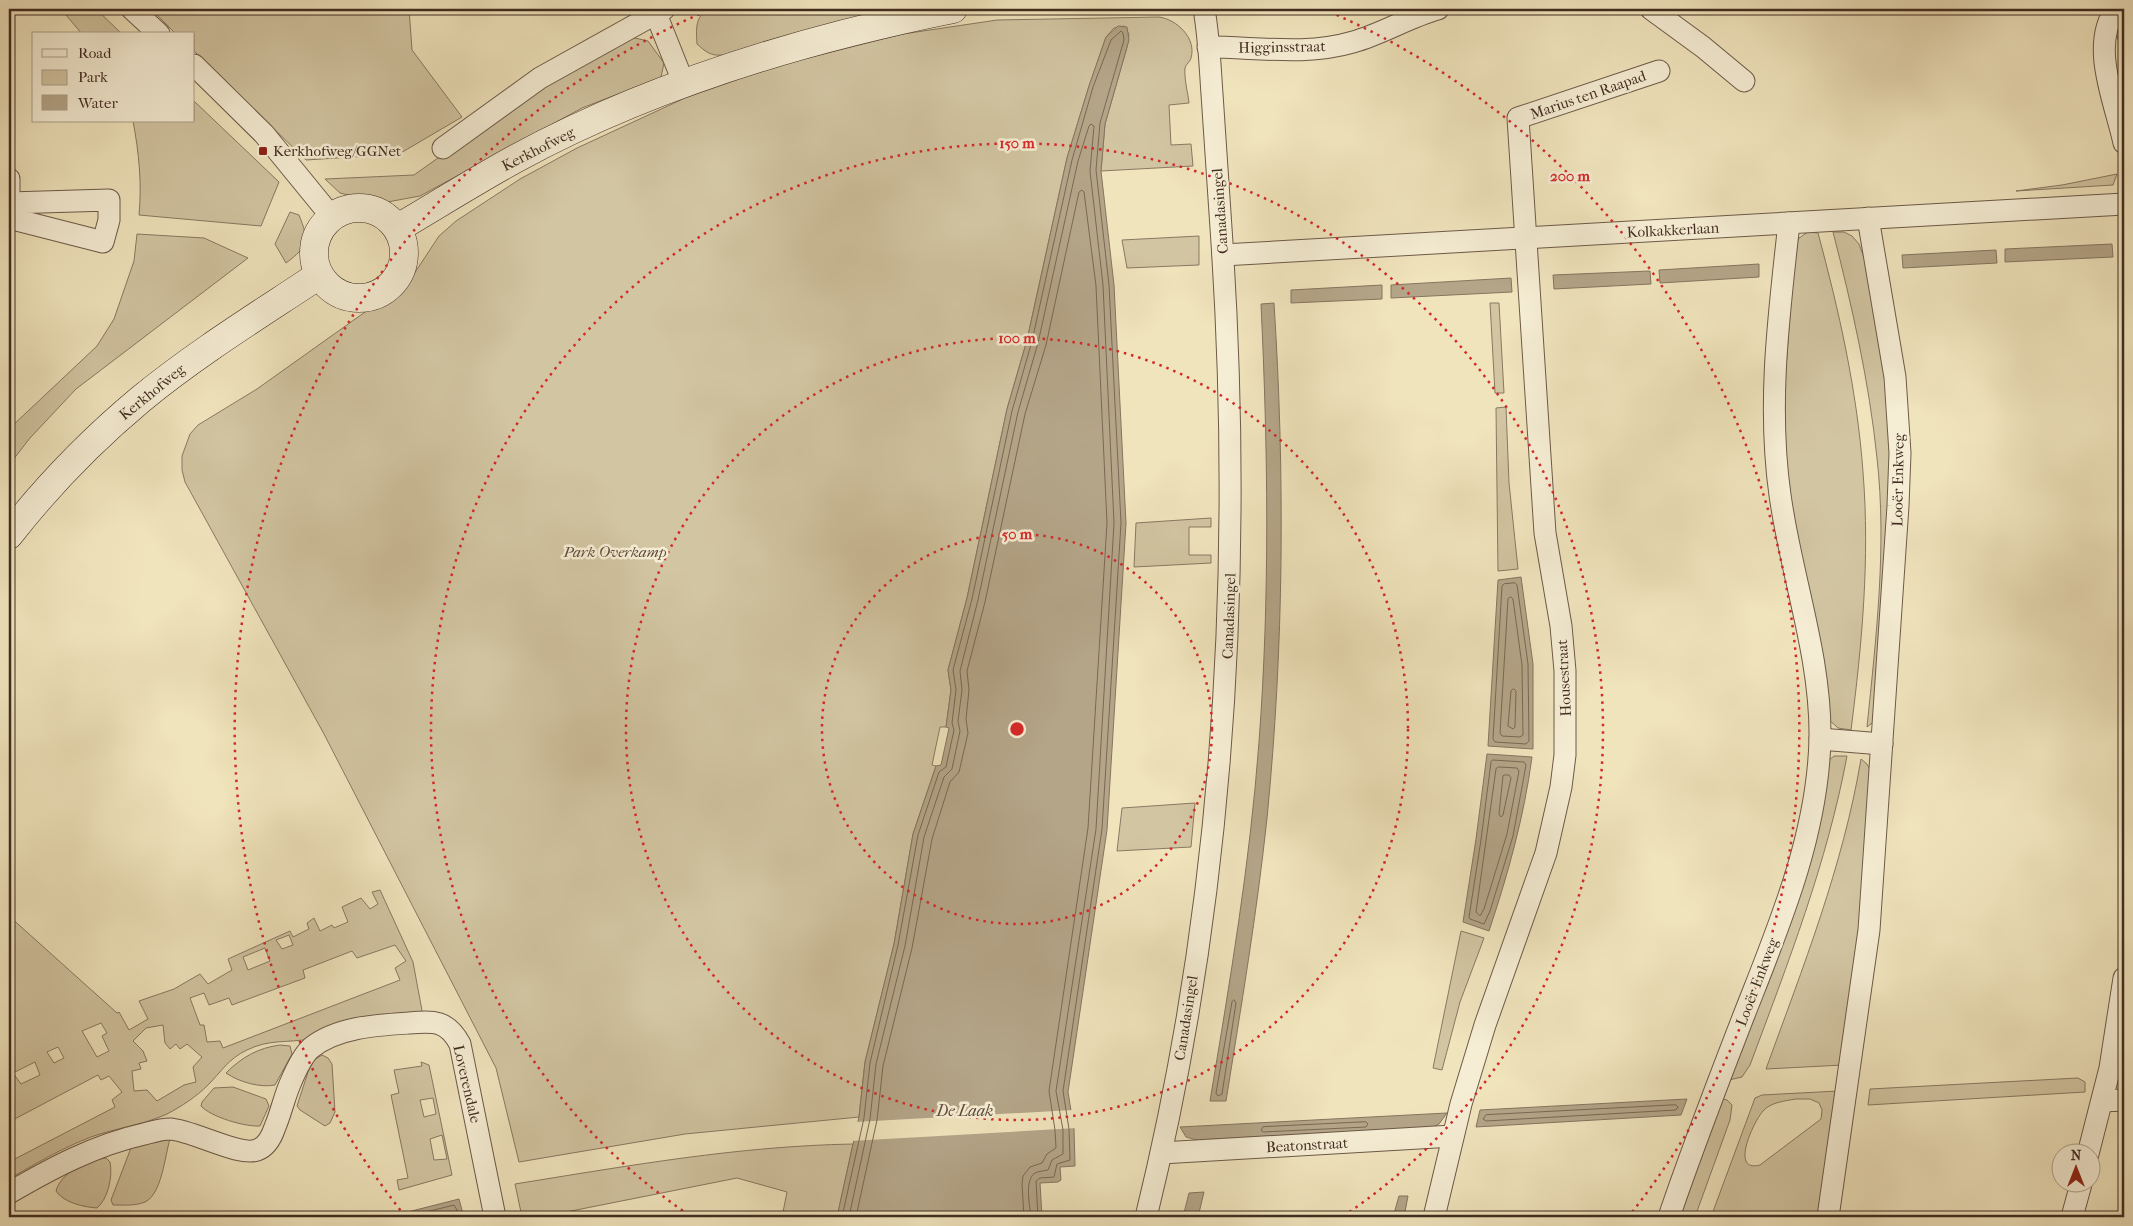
<svg xmlns="http://www.w3.org/2000/svg" width="2133" height="1226" viewBox="0 0 2133 1226" font-family="'IM FELL French Canon',serif">
	<rect width="100%" height="100%" fill="#f0e4bd"/>
	<filter id="stains"><feTurbulence type="fractalNoise" baseFrequency=".004" numOctaves="4"/><feColorMatrix values="0 0 0 0 .2 0 0 0 0 .09 0 0 0 0 .02 0 0 0 .5 -.17"/></filter>
	<radialGradient id="worn" r=".72"><stop offset=".6" stop-color="#630" stop-opacity="0"/><stop offset="1" stop-color="#630" stop-opacity=".3"/></radialGradient>
	<g fill="#d2c5a2" stroke="#8a7862" fill-rule="evenodd">
		<polygon points="61,9 96,9 122,34 82,34"/>
		<polygon points="151,9 409,9 412,50 462,117 399,154 306,160 194,51 194,34 176,34"/>
		<path d="M 709,9 L 908,9 L 735,54 C 715,56 711,57 697,44 C 696,29 695,16 709,9 Z"/>
		<path d="M 1159,17 C 1176,19 1197,38 1191,58 C 1190,62 1186,64 1185,68 C 1184,79 1188,93 1189,103 L 1169,105 L 1171,145 L 1191,144 L 1193,166 L 1101,171 L 1105,124 L 1127,47 L 1129,34 L 1124,26 L 1114,28 L 1106,37 L 1089,86 L 1067,158 L 1027,340 L 1007,409 L 967,598 L 948,670 L 951,690 L 946,727 L 940,727 L 932,765 L 936,766 L 913,834 L 894,944 L 865,1062 L 859,1117 L 685,1134 L 519,1162 L 496,1068 L 324,734 L 185,482 L 182,470 L 182,456 L 190,434 L 198,425 L 257,389 L 410,280 L 439,236 L 456,221 L 520,179 L 577,148 L 685,98 L 742,78 L 792,62 L 903,34 L 997,20 Z"/>
		<polygon points="2124,22 2124,77 2122,44 2117,38"/>
		<polygon points="626,36 648,41 664,63 661,77 582,108 420,196 382,203 340,193 325,179 414,175 517,102"/>
		<path d="M 194,101 L 279,182 L 261,226 L 139,215 C 142,183 139,153 133,121 L 194,121 Z"/>
		<polygon points="2117,174 2113,185 2016,191 2062,185"/>
		<path d="M 290,212 L 299,215 C 309,240 309,246 286,263 L 275,244 Z"/>
		<path d="M 1808,232 L 1818,233 C 1839,311 1857,390 1863,472 C 1870,558 1862,644 1851,730 L 1838,728 L 1827,718 L 1795,536 L 1782,422 L 1795,247 L 1799,238 Z"/>
		<path d="M 1833,232 L 1844,232 L 1852,236 L 1859,244 L 1866,263 L 1885,366 L 1891,443 L 1876,720 L 1867,727 C 1876,638 1887,547 1877,458 C 1869,381 1852,306 1833,232 Z"/>
		<polygon points="137,234 204,238 248,258 76,389 30,438 9,465 9,429 97,346 114,319 134,261"/>
		<polygon points="1199,236 1199,265 1127,268 1122,240"/>
		<polygon points="1490,303 1499,303 1504,393 1495,393"/>
		<polygon points="1506,407 1509,483 1518,569 1498,571 1496,408"/>
		<polygon points="1211,518 1211,527 1189,527 1189,555 1211,555 1211,563 1134,567 1136,523"/>
		<path d="M 1834,756 L 1847,756 C 1827,863 1788,963 1750,1065 L 1742,1077 L 1729,1080 L 1828,761 Z"/>
		<path d="M 1861,759 L 1867,764 L 1872,774 L 1865,888 L 1843,1065 L 1766,1069 C 1803,967 1843,866 1861,759 Z"/>
		<polygon points="1195,803 1191,847 1117,851 1122,808"/>
		<path d="M 380,890 L 413,962 L 423,1016 L 310,1039 C 287,1043 269,1039 247,1050 C 228,1059 221,1072 208,1085 C 196,1097 182,1106 167,1114 C 143,1125 116,1128 91,1137 C 62,1148 35,1164 9,1179 L 9,1162 L 115,1107 L 112,1100 L 122,1092 L 109,1076 L 101,1080 L 98,1075 L 9,1122 L 9,916 L 117,1013 L 119,1012 L 129,1030 L 148,1019 L 139,1001 L 174,989 L 200,974 L 208,984 L 232,970 L 228,959 L 290,931 L 293,937 L 309,929 L 307,923 L 314,918 L 320,931 L 332,925 L 334,928 L 348,922 L 342,907 L 361,898 L 370,909 L 378,904 L 372,892 ZM 289,935 L 293,945 L 282,949 L 276,940 ZM 395,945 L 406,961 L 395,968 L 400,980 L 223,1048 L 220,1041 L 207,1042 L 204,1025 L 200,1025 L 190,998 L 204,993 L 209,1005 L 229,998 L 232,1005 L 305,978 L 303,970 L 352,951 L 357,958 ZM 265,948 L 270,961 L 248,970 L 243,957 ZM 101,1023 L 107,1033 L 102,1036 L 109,1051 L 97,1057 L 82,1031 ZM 163,1025 L 165,1043 L 170,1049 L 176,1044 L 180,1049 L 187,1044 L 202,1057 L 193,1067 L 196,1082 L 184,1085 L 157,1101 L 147,1090 L 134,1091 L 132,1071 L 141,1069 L 139,1063 L 147,1061 L 143,1051 L 133,1041 L 146,1028 ZM 58,1047 L 64,1058 L 54,1063 L 47,1052 ZM 35,1062 L 40,1075 L 21,1084 L 13,1073 Z"/>
		<polygon points="1461,931 1484,938 1460,1002 1442,1070 1433,1068"/>
		<path d="M 280,1045 L 290,1046 L 292,1054 L 275,1085 C 260,1088 239,1082 226,1073 C 242,1057 258,1048 280,1045 Z"/>
		<polygon points="322,1055 328,1058 332,1064 335,1112 330,1123 325,1126 300,1110 297,1106 308,1072 314,1060"/>
		<path d="M 421,1062 L 429,1065 L 452,1175 L 399,1190 L 397,1180 L 408,1178 L 391,1095 L 399,1093 L 394,1070 L 422,1066 ZM 433,1098 L 436,1114 L 424,1117 L 420,1100 ZM 442,1135 L 447,1159 L 434,1160 L 430,1139 Z"/>
		<polygon points="2078,1078 2085,1082 2085,1092 1868,1105 1870,1089"/>
		<path d="M 233,1087 L 266,1099 L 269,1106 L 260,1126 C 245,1127 211,1117 201,1106 L 202,1102 L 214,1088 Z"/>
		<path d="M 1838,1091 L 1821,1217 L 1711,1217 L 1755,1098 L 1762,1095 ZM 1796,1099 L 1810,1099 L 1819,1103 L 1822,1110 L 1821,1119 L 1760,1165 C 1729,1173 1754,1121 1763,1111 C 1771,1102 1785,1101 1796,1099 Z"/>
		<polygon points="1720,1098 1727,1100 1732,1105 1730,1120 1695,1217 1678,1217"/>
		<path d="M 170,1139 C 165,1155 162,1194 145,1202 C 136,1206 123,1205 113,1205 L 111,1200 L 131,1148 Z"/>
		<path d="M 853,1144 L 837,1217 L 782,1217 L 787,1192 L 737,1178 L 541,1217 L 522,1217 L 515,1184 C 627,1166 739,1146 853,1144 Z"/>
		<path d="M 106,1158 L 110,1162 C 113,1176 108,1199 97,1208 C 84,1207 64,1203 56,1191 C 61,1172 88,1160 106,1158 Z"/>
		<polygon points="78,1211 96,1217 71,1217"/>
	</g>
	<g fill="#b4a588" stroke="#86755f">
		<polygon points="1118,26 1127,27 1129,40 1105,124 1101,171 1114,285 1126,523 1107,830 1068,1092 1074,1129 1075,1166 1060,1167 1061,1180 1058,1182 1040,1183 1042,1217 837,1217 859,1117 865,1062 894,944 913,834 936,766 941,765 949,728 946,727 951,690 948,670 967,598 1007,409 1027,340 1067,158 1089,86 1106,37"/>
		<polygon points="2112,244 2113,257 2005,262 2005,249"/>
		<polygon points="1996,250 1997,263 1903,268 1902,255"/>
		<polygon points="1759,264 1759,277 1660,283 1659,270"/>
		<polygon points="1650,271 1651,284 1554,289 1553,275"/>
		<polygon points="1511,278 1512,292 1391,298 1391,285"/>
		<polygon points="1382,285 1382,299 1291,303 1291,290"/>
		<path d="M 1274,303 C 1285,475 1284,646 1267,818 C 1257,913 1241,1007 1226,1101 L 1210,1101 C 1230,981 1250,863 1259,742 C 1270,596 1268,450 1261,304 Z"/>
		<polygon points="1521,577 1533,664 1533,749 1488,746 1498,580"/>
		<path d="M 1487,754 L 1532,757 C 1524,817 1508,874 1489,931 L 1463,922 L 1476,839 Z"/>
		<polygon points="1687,1099 1681,1115 1476,1127 1480,1110"/>
		<polygon points="1447,1113 1439,1124 1433,1127 1197,1140 1186,1137 1180,1127"/>
		<polygon points="1204,1192 1198,1217 1183,1217 1189,1193"/>
		<polygon points="1399,1196 1408,1196 1404,1217 1393,1217"/>
		<polygon points="459,1199 463,1214 450,1217 388,1217"/>
	</g>
	<polygon fill="#f0e4bd" points="1073,1110 1077,1128 851,1141 855,1122"/>
	<g fill="none" stroke-linecap="round" stroke-linejoin="round">
		<g stroke="#7a6854" stroke-width="1">
			<polygon points="1515,583 1517,585 1528,664 1529,741 1526,744 1495,742 1493,739 1502,586 1504,584"/>
			<polygon points="1511,597 1513,599 1522,665 1523,735 1520,737 1502,736 1500,733 1508,599"/>
			<polygon points="1514,689 1516,691 1515,727 1513,729 1508,726 1511,691"/>
			<polygon points="1493,760 1524,762 1526,765 1513,836 1490,911 1484,924 1470,919 1469,917 1481,840 1491,762"/>
			<polygon points="1499,767 1517,768 1519,771 1507,834 1484,909 1480,916 1476,912 1496,769"/>
			<polygon points="1505,775 1509,775 1511,778 1503,815 1501,817 1499,814 1503,776"/>
			<polygon points="1234,1000 1236,1003 1222,1094 1218,1096 1216,1093 1232,1002"/>
			<polygon points="1676,1105 1678,1107 1676,1110 1486,1121 1483,1119 1486,1115"/>
			<polygon points="1366,1122 1368,1124 1366,1127 1263,1132 1261,1130 1263,1127"/>
			<polyline points="406,1217 454,1205 457,1210 455,1217"/>
			<polyline points="842,1217 864,1118 870,1063 898,945 918,835 939,772 946,767 954,730 952,723 956,690 953,670 972,599 1012,411 1032,341 1072,160 1093,87 1111,40 1121,31 1123,33 1124,40 1100,123 1096,170 1109,285 1121,523 1102,829 1063,1091 1069,1129 1070,1160 1057,1164 1054,1177 1040,1178 1036,1181 1038,1217"/>
			<path d="M 849,1217 L 870,1119 L 876,1064 L 905,946 L 924,837 L 944,777 L 952,769 L 960,731 L 958,721 L 962,690 L 960,671 L 978,600 L 1018,412 L 1038,343 L 1078,161 L 1089,126 L 1091,124 L 1094,126 L 1090,171 L 1103,285 L 1114,523 L 1096,829 L 1056,1091 L 1063,1130 L 1063,1154 L 1052,1160 L 1048,1170 C 1044,1171 1039,1171 1035,1173 C 1024,1180 1030,1206 1031,1217"/>
			<polyline points="856,1217 877,1120 883,1066 912,948 932,839 950,782 959,772 968,733 966,719 969,690 967,671 985,602 1025,414 1046,345 1079,192 1082,190 1084,192 1096,286 1107,523 1088,828 1049,1091 1055,1130 1056,1148 1047,1154 1042,1163 1030,1167 1023,1176 1022,1184 1024,1217"/>
		</g>
		<g stroke="#6d5a48" stroke-width="23">
			<g id="street">
				<polyline points="132,9 159,34"/>
				<polyline points="654,9 684,84"/>
				<polyline points="1651,9 1703,47 1744,81"/>
				<path d="M 2116,9 C 2089,46 2116,104 2124,143"/>
				<path d="M 1208,47 C 1256,47 1306,56 1353,42 C 1382,34 1409,17 1438,9"/>
				<polyline points="194,65 264,134 331,216"/>
				<polyline points="443,148 540,78 664,9"/>
				<polyline points="9,179 9,208"/>
				<polyline points="9,218 103,242 109,220 109,200 9,203"/>
				<polyline points="1223,255 2124,204"/>
				<polyline points="1820,739 1882,744"/>
				<polyline points="2102,1101 2124,1100"/>
				<polyline points="1161,1153 1453,1136"/>
				<polyline points="2088,1154 2110,1068 2124,978"/>
				<path d="M 9,1193 C 52,1168 95,1145 144,1134 C 152,1132 161,1129 170,1129 C 192,1130 240,1157 257,1150 C 266,1147 272,1136 275,1127 C 281,1113 284,1098 290,1084 C 295,1072 302,1056 311,1048 C 337,1027 377,1025 409,1023 C 434,1021 447,1020 460,1044 L 495,1217"/>
				<path d="M 1146,1217 C 1226,892 1244,562 1221,228 C 1218,183 1215,139 1212,94 C 1210,66 1209,37 1204,9"/>
				<polyline points="1434,1217 1461,1104 1485,1025 1546,853 1561,787 1565,755 1565,671 1561,626 1545,533 1518,118 1659,71"/>
				<path d="M 1669,1217 C 1692,1149 1718,1082 1744,1015 C 1779,926 1818,835 1820,738 C 1821,655 1791,576 1780,495 C 1767,404 1779,314 1789,223"/>
				<polyline points="1828,1217 1869,930 1898,506 1900,453 1895,377 1868,218"/>
				<polyline points="2072,1217 2081,1184"/>
			</g>
		</g>
		<g stroke="#412c21" stroke-width="29">
			<g id="secondary">
				<circle cx="359" cy="253" r="45"/>
				<path d="M 398,228 C 437,205 475,181 515,159 C 649,86 804,39 953,9"/>
				<path d="M 9,535 C 48,485 93,439 141,399 C 197,353 259,315 319,275"/>
			</g>
		</g>
		<use href="#street" stroke="#f5edd4" stroke-width="21"/>
		<use href="#secondary" stroke="#f5edd4" stroke-width="28"/>
	</g>
	<g fill="none" stroke="#d62828" stroke-width="2.5" stroke-dasharray="2.5 5">
		<circle cx="1017" cy="729" r="195"/>
		<circle cx="1017" cy="729" r="391"/>
		<path d="M689 1215A586 586 0 1 1 1345 1215"/>
		<path d="M405 1216A782 782 0 0 1 711 9M1323 9A782 782 0 0 1 1629 1216"/>
	</g>
	<rect fill="#8f2418" stroke="#f5edd4" stroke-width="2" x="258" y="146" width="10" height="10" rx="2.5"/>
	<g text-anchor="middle" dominant-baseline="central" stroke-width="5" stroke-linejoin="round" paint-order="stroke">
		<g font-size="15" fill="#412c21" stroke="#f5edd4">
			<text transform="translate(1282 47) rotate(-1)">Higginsstraat</text>
			<text transform="translate(1588 95) rotate(-19)">Marius ten Raapad</text>
			<text transform="translate(538 149) rotate(-27)">Kerkhofweg</text>
			<text transform="translate(1220 211) rotate(-94)">Canadasingel</text>
			<text transform="translate(1673 230) rotate(-3)">Kolkakkerlaan</text>
			<text transform="translate(152 392) rotate(-39)">Kerkhofweg</text>
			<text transform="translate(1898 480) rotate(-89)">Looër Enkweg</text>
			<text transform="translate(1229 616) rotate(-88)">Canadasingel</text>
			<text transform="translate(1564 678) rotate(-93)">Housestraat</text>
			<text transform="translate(1757 982) rotate(-69)">Looër Enkweg</text>
			<text transform="translate(1186 1018) rotate(-81)">Canadasingel</text>
			<text transform="translate(467 1084) rotate(77)">Loverendale</text>
			<text transform="translate(1307 1145) rotate(-3)">Beatonstraat</text>
		</g>
		<g font-size="15" fill="#412c21" stroke="#f5edd4" text-anchor="start">
			<text x="273" y="151">Kerkhofweg/GGNet</text>
		</g>
		<g font-size="15" font-style="italic" fill="#5e4b3b" stroke="#f5edd4">
			<text x="615" y="552">Park Overkamp</text>
		</g>
		<g font-size="16" font-style="italic" fill="#5e4a3b" stroke="#f5edd4">
			<text x="965" y="1110">De Laak</text>
		</g>
	</g>
	<circle cx="1017" cy="729" r="8" fill="#d62828" stroke="#f5edd4" stroke-width="2.5"/>
	<g font-size="15" text-anchor="middle" font-weight="bold" fill="#d62828" stroke="#f5edd4" stroke-width="5" stroke-linejoin="round" paint-order="stroke">
		<text x="1017" y="148">150 m</text>
		<text x="1570" y="181">200 m</text>
		<text x="1017" y="343">100 m</text>
		<text x="1017" y="539">50 m</text>
	</g>
	<rect width="2133" height="1226" fill="none" stroke="#f0e4bd" stroke-width="30"/>
	<rect x="10" y="10" width="2113" height="1206" fill="none" stroke="#412c21" stroke-width="2.5"/>
	<rect x="15" y="15" width="2103" height="1196" fill="none" stroke="#412c21"/>
	<rect x="32" y="32" width="162" height="90" fill="#f5edd4" stroke="#ada08c"/>
	<rect x="42" y="49" width="25" height="8" fill="#f5edd4" stroke="#ada08c"/>
	<text x="78" y="58" font-size="15" fill="#412c21">Road</text>
	<rect x="42" y="70" width="25" height="15" fill="#d2c5a2" stroke="#ada08c"/>
	<text x="78" y="82" font-size="15" fill="#412c21">Park</text>
	<rect x="42" y="95" width="25" height="15" fill="#b4a588" stroke="#ada08c"/>
	<text x="78" y="108" font-size="15" fill="#412c21">Water</text>
	<g transform="translate(2076 1168)"><circle r="24" fill="#f5edd4" stroke="#ada08c"/>
	<path d="M0-4L9 19L0 12L-9 19Z" fill="#8f2418"/>
	<text y="-8" font-size="14" font-weight="bold" text-anchor="middle" fill="#412c21">N</text>
	</g>
	<rect width="100%" height="100%" filter="url(#stains)"/>
	<rect width="100%" height="100%" fill="url(#worn)"/>
</svg>
